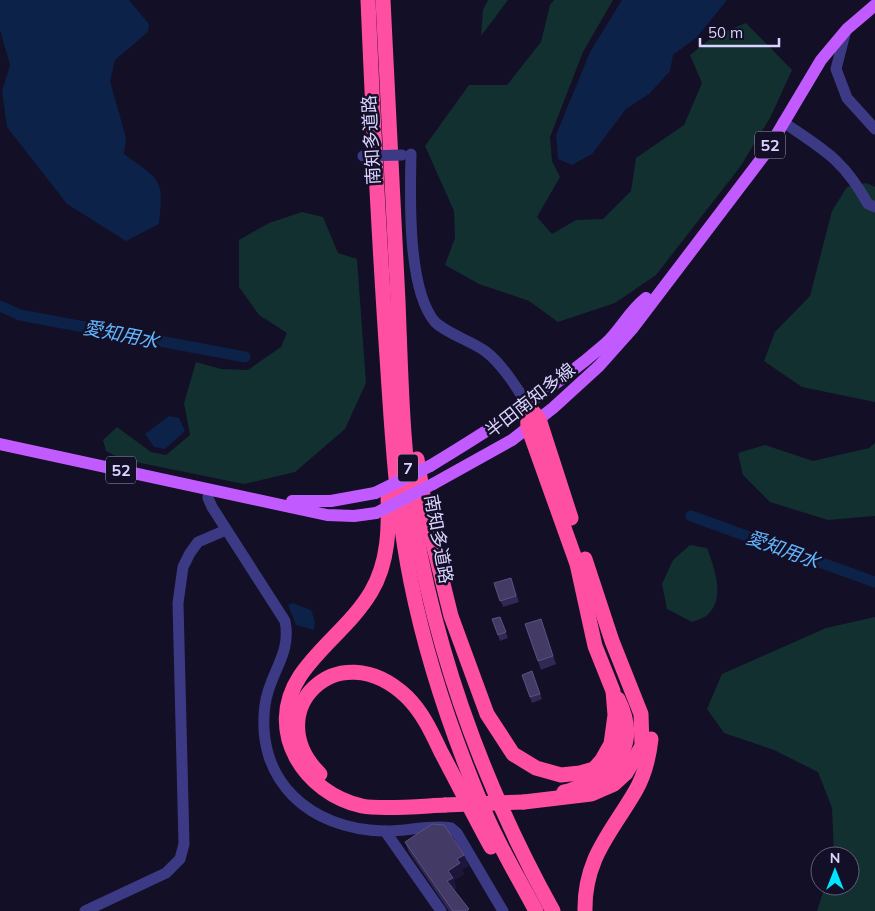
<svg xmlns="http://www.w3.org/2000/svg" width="875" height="911" viewBox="0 0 875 911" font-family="Mulish,'Noto Sans JP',sans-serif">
	<rect width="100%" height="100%" fill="#130f26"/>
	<g fill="#12302f">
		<polygon points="488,0 508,0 481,36 483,10"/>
		<polygon points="554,0 613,0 583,52 550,137 552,161 560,177 537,217 552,234 576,220 603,219 631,191 636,158 684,125 702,83 690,55 714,36 746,23 792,70 770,118 740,167 656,275 615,303 558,322 529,301 479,284 445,265 455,238 454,211 425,146 469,85 507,85 541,42 550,5"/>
		<polygon points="866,183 875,187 875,402 802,387 764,361 775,332 810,296 832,211 847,187"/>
		<polygon points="302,212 323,217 338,253 357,259 366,383 345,429 295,472 244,484 121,459 106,451 103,440 117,427 151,452 166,455 190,435 184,403 196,362 221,369 248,370 281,347 287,333 259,315 239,287 239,240 269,223"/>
		<polygon points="875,443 875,516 828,520 770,502 743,475 738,453 765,445 813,461 869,448"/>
		<path d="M 690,545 L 707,548 C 714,567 727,600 706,616 C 702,619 696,620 692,622 L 667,609 L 662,584 L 673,560 Z"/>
		<polygon points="875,617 875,911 817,911 825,886 850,886 850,856 834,856 832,808 818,772 774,750 724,733 707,709 722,674 826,628"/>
	</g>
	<g fill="#0c2248">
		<path d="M 0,0 L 129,0 L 149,24 L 148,32 L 115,60 L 110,81 L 126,138 L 124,154 C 159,180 165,177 159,224 L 126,241 L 67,204 L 7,127 L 2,91 L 10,65 L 0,30 Z"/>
		<polygon points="622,0 727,0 697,37 673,55 670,71 649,94 626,109 592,154 572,165 558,159 556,135 590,52"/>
		<polygon points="169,416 179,418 185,431 165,449 154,447 145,434"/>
		<polygon points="293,603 311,610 315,622 314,630 296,625 288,605"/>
	</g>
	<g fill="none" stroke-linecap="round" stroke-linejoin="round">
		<g stroke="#0c2248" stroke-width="11">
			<polyline points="0,306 20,315 245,357"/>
			<polyline points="691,516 875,582"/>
		</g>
		<g stroke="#3d3a85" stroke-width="11">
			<polyline points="846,30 836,69 847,98 875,129"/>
			<path d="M 783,122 C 824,150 843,159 868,204 L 875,207"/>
			<path d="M 411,154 C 410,196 407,289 435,322 C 446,333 471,341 485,351 C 500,362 518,388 527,405"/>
			<path d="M 209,489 L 208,498 L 212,507 L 285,621 C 292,655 269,673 265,705 C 255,781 310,829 383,831 C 404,832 432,824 451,828 L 457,833 L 503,911"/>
			<polyline points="385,831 441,911"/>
			<polyline points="85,911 166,873 180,859 184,844 178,603 183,567 190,553 198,542 226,530"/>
		</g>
		<g stroke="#c25bff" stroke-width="12">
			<polyline points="0,444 327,515 354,516 376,513"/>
			<path d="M 430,466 C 491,429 551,391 605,344 C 620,331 629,311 646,298"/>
			<polyline points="433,484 512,440 553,408 599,366 632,329 765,154 821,60 847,29 875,5"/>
			<polyline points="292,501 331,501 375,493"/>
		</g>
		<g stroke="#ff4fa3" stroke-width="15">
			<path d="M 368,0 C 373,119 379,238 387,357 C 392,433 396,508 411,582 C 427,662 454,740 486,815 C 500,848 519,879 536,911"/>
			<path d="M 383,0 C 388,100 393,201 398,301 C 401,376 402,453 415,527 C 439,663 486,790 553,911"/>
			<polyline points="527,405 539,419 571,518"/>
			<polyline points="417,459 427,519 451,616 487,714 513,754 536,768 561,775 580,773 594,769 602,760 611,744 615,715 613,691 595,646 577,564 528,427 527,405"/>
			<path d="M 388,493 C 389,527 389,562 371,592 C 352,624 320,646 300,676 C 264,731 304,793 362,806 C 382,810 423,806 445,805"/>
			<path d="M 320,774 C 258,713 337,630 407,697 C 423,713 432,733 441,752 C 458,784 474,816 491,847"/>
			<path d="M 564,792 C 571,791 579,787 586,784 C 624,767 637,737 618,699"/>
			<polyline points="524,802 591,794 614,784 626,773 642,746 641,714 612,641 585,559"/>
			<path d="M 585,911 C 584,858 612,832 636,790 C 645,774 649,757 651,739"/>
		</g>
		<polyline stroke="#3d3a85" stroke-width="11" points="363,156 402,155"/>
		<g stroke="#c25bff" stroke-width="12">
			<polyline points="375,493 430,466"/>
			<polyline points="376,513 433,484"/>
		</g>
		<polyline stroke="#ff4fa3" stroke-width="15" points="445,805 524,802"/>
	</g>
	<g fill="#312854">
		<polygon points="511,578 519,602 503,607 494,583"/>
		<polygon points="500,617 508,638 500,641 492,619"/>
		<polygon points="541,619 556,664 541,670 525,624"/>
		<polygon points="532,671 542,699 532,703 522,675"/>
		<polygon points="405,842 464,855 468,866 462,869 464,874 454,880 456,888 454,890 469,911 449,911 409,852"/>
	</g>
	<polygon fill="#1d163a" points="464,855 468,866 462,869 464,874 454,880 456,888 451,892 447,881 448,871 457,859"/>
	<g fill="#433a66" stroke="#5a527e">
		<polygon points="511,578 516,596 500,601 494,583"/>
		<polygon points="500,617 506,632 498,635 492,619"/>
		<polygon points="541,619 553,656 538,661 525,624"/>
		<polygon points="532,671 540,694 530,697 522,675"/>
		<polygon points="432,824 444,825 464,855 457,859 460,863 448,871 453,878 447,881 469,909 465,911 453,911 405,842"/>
	</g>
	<g text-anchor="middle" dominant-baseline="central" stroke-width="5" stroke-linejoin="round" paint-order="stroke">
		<g fill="#130f26" stroke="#9e99be" stroke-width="1">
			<rect x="755" y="131.5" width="30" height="27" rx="4"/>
			<rect x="398" y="454.5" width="20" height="27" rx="4"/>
			<rect x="106" y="456.5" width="30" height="27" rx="4"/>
		</g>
		<g font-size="16" font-weight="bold" fill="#d9d4ff">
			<text x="770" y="145">52</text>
			<text x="408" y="468">7</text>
			<text x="121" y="470">52</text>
		</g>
		<g font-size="18" fill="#d9d4ff" stroke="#130f26">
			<text transform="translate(371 140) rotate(-93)">南知多道路</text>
			<text transform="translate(530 400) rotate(-38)">半田南知多線</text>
			<text transform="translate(439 539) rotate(80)">南知多道路</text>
		</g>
		<g font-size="19" font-style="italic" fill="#62b6ff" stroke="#130f26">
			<text transform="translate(121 334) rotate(11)">愛知用水</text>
			<text transform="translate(783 549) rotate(20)">愛知用水</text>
		</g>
	</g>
	<g transform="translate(835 871)"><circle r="24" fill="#130f26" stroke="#625e7d"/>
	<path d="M0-4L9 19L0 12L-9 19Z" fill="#00e5ff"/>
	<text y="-8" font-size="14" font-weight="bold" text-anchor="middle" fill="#d9d4ff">N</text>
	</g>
	<path d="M700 38v8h79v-8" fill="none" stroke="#d9d4ff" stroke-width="2.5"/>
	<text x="708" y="38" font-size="15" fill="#d9d4ff" stroke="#130f26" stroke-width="4" paint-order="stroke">50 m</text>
</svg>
